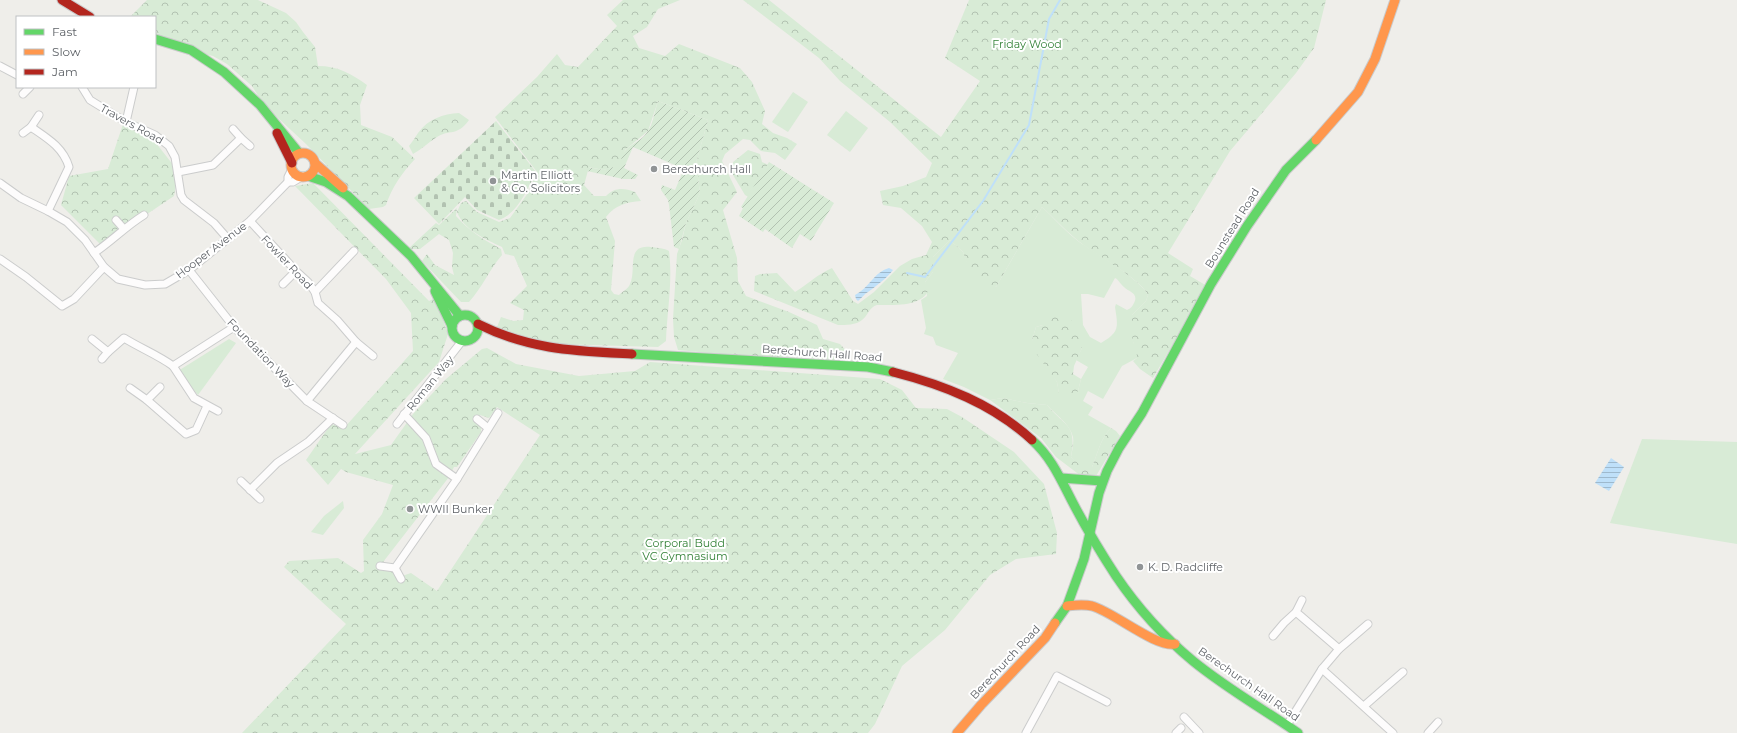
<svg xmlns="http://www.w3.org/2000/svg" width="1737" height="733" viewBox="0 0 1737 733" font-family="Montserrat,sans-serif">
	<defs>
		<pattern id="forest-crowns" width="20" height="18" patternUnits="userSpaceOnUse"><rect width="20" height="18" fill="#d8ebd6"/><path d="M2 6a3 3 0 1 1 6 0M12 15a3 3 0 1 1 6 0" fill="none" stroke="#b2c2b1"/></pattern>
		<pattern id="cemetery-stones" width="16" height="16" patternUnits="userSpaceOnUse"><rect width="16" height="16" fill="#d8ebd6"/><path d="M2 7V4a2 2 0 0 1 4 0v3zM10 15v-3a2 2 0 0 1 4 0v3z" fill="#b2c2b1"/></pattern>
		<pattern id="garden-furrows" width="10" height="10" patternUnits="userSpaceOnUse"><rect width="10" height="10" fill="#d8ebd6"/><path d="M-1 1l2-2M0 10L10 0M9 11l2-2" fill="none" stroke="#b2c2b1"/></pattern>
		<pattern id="water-rules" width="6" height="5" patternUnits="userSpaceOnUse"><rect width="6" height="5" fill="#bfe0f9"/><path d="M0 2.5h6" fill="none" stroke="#9eb9cd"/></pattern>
	</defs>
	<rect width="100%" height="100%" fill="#efeeea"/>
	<g fill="#d8ebd6" fill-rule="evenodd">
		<polygon points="793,92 808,102 788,132 772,122"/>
		<polygon points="846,111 868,128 850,152 827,135"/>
		<path d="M 1042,207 C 1054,218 1065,231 1078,241 C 1095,253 1140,279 1148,295 L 1146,301 L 1132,315 L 1133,342 L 1137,349 L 1137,358 L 1122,366 L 1103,399 L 1088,391 L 1083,401 L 1093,407 L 1088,415 L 1111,428 C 1100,439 1098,453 1092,467 L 1081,467 L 1071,457 C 1072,451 1074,443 1073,437 C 1070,424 1055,414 1047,405 L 1027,403 L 1003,398 L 990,400 L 964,387 L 943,379 L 958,353 L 936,345 L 933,337 L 924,334 L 926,328 L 921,300 L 927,296 L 925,282 L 933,272 L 933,257 L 950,240 L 963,252 L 967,262 L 996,287 ZM 1115,278 C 1119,280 1120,284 1124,287 C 1129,292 1139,293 1134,303 C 1132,307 1131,308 1127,310 L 1116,304 L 1115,307 C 1118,327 1120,332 1101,343 L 1090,337 L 1083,325 L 1081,294 L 1088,294 L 1104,298 ZM 1043,325 L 1082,348 L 1076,360 L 1088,367 L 1081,379 L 1078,391 L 1059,393 L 1057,382 L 1032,340 L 1036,327 Z"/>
		<polygon points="229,339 236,343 198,395 178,371"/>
		<polygon points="1642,439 1737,442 1737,544 1610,523"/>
		<polygon points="343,501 344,508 323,535 311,532 324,516"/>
	</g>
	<g fill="url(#forest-crowns)" fill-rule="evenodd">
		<path d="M 147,0 L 258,0 L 286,13 L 296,22 L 303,32 L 315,47 L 318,66 C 338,66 352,74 367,85 L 360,105 L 361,125 L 392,137 L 415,159 C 402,173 392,187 386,205 L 383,207 L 369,209 L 306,144 L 264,105 L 252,86 L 227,64 L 213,56 L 196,52 L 155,37 L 155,17 L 130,17 Z"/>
		<path d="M 623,0 L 680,0 L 658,9 L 647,27 L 633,36 L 639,48 L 665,56 L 679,44 L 740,68 L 752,82 L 765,111 L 762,124 L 773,133 L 787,138 L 797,144 L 785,160 L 775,153 L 761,151 L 750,140 L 743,139 L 725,154 L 722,161 L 737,192 L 723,210 L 737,258 L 738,281 L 746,296 L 789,312 L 817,325 L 823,339 L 840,344 L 851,356 L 838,361 L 796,356 L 763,358 L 678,350 L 674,337 L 673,319 L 677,254 L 682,240 L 686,223 L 700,193 L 696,163 L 708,120 L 658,101 L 648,131 L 625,150 L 621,166 L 603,170 L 589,167 L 584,185 L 594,196 L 606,196 C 615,187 624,188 635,192 L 641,201 C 627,202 615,205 606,217 L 615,241 L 611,290 L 614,294 L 619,295 C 622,292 629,288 630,284 C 637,270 625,244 651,247 C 658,248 664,248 669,251 C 673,281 667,311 666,341 L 658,347 L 556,344 L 524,339 L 497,327 L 501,317 L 513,321 L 523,320 L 524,310 L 510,303 L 527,286 L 514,256 L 505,254 L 502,247 C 485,239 464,230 457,212 L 461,203 L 466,201 L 477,212 L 499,222 L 510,218 L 528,193 L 537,172 L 495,117 L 537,77 L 557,54 L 565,65 L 578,67 L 617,26 L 607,15 Z"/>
		<path d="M 743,0 L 769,0 L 941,137 L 980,81 L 945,58 L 969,0 L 1326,0 L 1314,48 L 1296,73 L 1230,151 L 1168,253 L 1193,269 L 1190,276 L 1207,286 L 1153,378 L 1140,369 L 1133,361 L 1137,358 C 1137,351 1135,348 1133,342 C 1131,333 1132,324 1132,315 L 1146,301 L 1148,295 C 1139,277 1093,254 1076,239 C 1064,229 1053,217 1042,207 L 996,287 L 971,275 L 963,252 L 950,240 L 933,257 L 933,272 L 925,282 L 929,289 C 923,305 901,305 886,305 C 884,305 880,305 877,305 C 869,307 868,316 862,320 C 856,325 846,325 838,325 L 754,291 L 755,276 L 760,274 L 777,273 L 795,292 C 808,284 818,274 832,268 L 853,301 L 858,304 L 874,292 L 900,266 L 912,259 L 926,255 L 932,242 L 922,226 L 901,208 L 883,205 L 880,191 L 903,186 L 926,177 L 932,163 L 890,122 L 840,81 L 819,58 Z"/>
		<path d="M 459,113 L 469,120 C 457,137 449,129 437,137 C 429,142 422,149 413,154 L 409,146 C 412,142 415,138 418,133 C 428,119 443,114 459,113 Z"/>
		<polygon points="123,124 152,138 174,166 176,185 174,196 101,245 61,205 69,176 108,169"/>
		<polygon points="748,150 760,154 762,162 773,167 752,199 745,195 733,175 733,162"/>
		<path d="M 313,183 L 429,301 L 435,298 L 448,334 L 439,362 L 355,454 L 391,445 L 413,414 L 446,379 L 482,349 L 487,348 L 516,364 L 579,376 L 635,371 L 650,362 L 880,379 L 902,390 L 916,408 L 947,409 L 962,417 L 1014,452 L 1044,484 L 1057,533 L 1056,554 L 1016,559 L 990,575 L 945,630 L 902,666 L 875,724 L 868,733 L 242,733 L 346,624 L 284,567 L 289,561 L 338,558 L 361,573 L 364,571 L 363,540 L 382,514 L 393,485 L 346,472 L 341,469 L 328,485 L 306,460 L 331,424 L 344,428 L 413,351 L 411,313 L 386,279 L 295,186 ZM 497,407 L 540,435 L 437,591 L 411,573 L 399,577 L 389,567 L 380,566 L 449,477 L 454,467 L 457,467 L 481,432 L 481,424 L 477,420 L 480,415 L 489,418 Z"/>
		<path d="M 457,208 L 456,216 C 470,232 483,239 501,249 L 502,255 C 489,270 482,288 469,302 L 461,302 L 422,261 L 427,254 L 435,265 L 454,275 L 452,267 L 453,253 L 449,240 L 439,234 L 420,249 L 408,249 L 436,223 L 439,225 Z"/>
		<polygon points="1055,315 1071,320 1081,333 1082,348 1074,366 1073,374 1081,379 1078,391 1070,399 1059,394 1057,382 1033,349 1032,340 1036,327 1043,325"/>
		<path d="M 1003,398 L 1027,403 L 1047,405 C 1065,427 1077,423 1071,457 L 1082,467 L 1092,467 C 1098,453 1100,439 1111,428 L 1116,431 L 1120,436 L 1096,476 L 1085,479 L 1056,457 L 1041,438 L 990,400 Z"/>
	</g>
	<path fill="url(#cemetery-stones)" d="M 496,121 L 536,172 C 527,190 518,213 499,220 L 477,210 L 465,197 L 439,224 L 414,198 Z"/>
	<g fill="url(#garden-furrows)">
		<path d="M 658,101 L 708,120 L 696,163 L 700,193 L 686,223 L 679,249 L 674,247 L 669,205 L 668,200 L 661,190 L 662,185 L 675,190 L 684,169 L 633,147 L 624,168 L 638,175 L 635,179 L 623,179 L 587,171 L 588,167 L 603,170 L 621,165 C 620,144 639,146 648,131 C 653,124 655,110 658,101 Z"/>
		<polygon points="769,162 834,203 811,241 800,234 792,248 765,229 763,232 739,216 743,208 741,207"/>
	</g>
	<g fill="url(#water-rules)">
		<path d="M 889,268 L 893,270 C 887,278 876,286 868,292 C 864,294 862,298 858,301 L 856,299 L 855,295 C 869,288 874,272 889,268 Z"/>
		<polygon points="1611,458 1624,467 1609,491 1595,483"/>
	</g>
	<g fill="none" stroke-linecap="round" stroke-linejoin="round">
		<polyline stroke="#bfe0f9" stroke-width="2" points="907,273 925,277 983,201 1029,125 1049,19 1060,0"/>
		<g stroke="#cbcccc" stroke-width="9">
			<g id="street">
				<polyline points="0,66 17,75"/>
				<polyline points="82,87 90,100 126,122 155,135 169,146 175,157 181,195 184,200 214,223 228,239"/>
				<polyline points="23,94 30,87"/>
				<path d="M 39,115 L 31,127 C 47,138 63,147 69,167 L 48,211"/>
				<polyline points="126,122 134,87"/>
				<polyline points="233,129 241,138"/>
				<polyline points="23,133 31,127"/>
				<polyline points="178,172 213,165 241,138 250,146"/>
				<polyline points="288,182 293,182 303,176"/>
				<polyline points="0,183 21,198 48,211 67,222 85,240 104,267 118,279 145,285 165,284 189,270 250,221 288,182 288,177 292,169"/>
				<polyline points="116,220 124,229"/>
				<polyline points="250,221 296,271 308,282 315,292 318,303 337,320 356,342 373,356"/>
				<path d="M 94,253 C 112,241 126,226 144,215"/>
				<polyline points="0,259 26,277 62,306 74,299 104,267"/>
				<polyline points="189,270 234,327 307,401 343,425"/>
				<polyline points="283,284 296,271"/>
				<polyline points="315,292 354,251"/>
				<path d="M 92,339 L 108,352 L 124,338 C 140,348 158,355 173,366 L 234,327"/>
				<polyline points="102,359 108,352"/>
				<polyline points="173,366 194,398 218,411"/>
				<polyline points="160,387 147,400 186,434 196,430 207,406"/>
				<polyline points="130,388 147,400"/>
				<polyline points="307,401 356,342"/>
				<polyline points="477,419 488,428"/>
				<polyline points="397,424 462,341"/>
				<polyline points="457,479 498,413"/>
				<polyline points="241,481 260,499"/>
				<polyline points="250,490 277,463 308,442 333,418"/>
				<polyline points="380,566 395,568 457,479 436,464 426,438 404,414"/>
				<polyline points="395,568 401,579"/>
				<polyline points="1302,600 1296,612 1339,649"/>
				<polyline points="1273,636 1284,623 1296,612"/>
				<polyline points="1322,669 1393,733"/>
				<polyline points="1364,706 1403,672"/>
				<polyline points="1184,717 1199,733"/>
				<polyline points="1287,725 1322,669 1339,649 1368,624"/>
				<polyline points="1026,733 1057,676 1107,702"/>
				<polyline points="1176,733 1181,728"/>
				<polyline points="1428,733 1438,722"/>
			</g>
		</g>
		<g stroke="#cacacb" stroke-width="11">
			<g id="fast">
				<polyline points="155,39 191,50 224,72 260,105 299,153"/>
				<polyline points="308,176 326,182 348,196 411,256 460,316"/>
				<polyline points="435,291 452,326"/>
				<circle cx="465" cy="328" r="13"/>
				<polyline points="632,354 868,367 893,372"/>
				<path d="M 1032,440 C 1052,458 1061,480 1073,503 C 1086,528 1101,553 1116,576 C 1137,607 1164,637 1193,661 C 1226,688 1263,709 1298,733"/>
				<polyline points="1061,478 1102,481"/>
				<polyline points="1055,623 1067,606 1084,559 1099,493 1107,471 1119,448 1142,413 1211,284 1247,226 1286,170 1316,140"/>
			</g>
		</g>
		<g stroke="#cacacb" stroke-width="11">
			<g id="slow">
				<polyline points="1316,140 1358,92 1375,59 1395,0"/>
				<circle cx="303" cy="165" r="12"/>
				<polyline points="315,163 343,188"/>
				<path d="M 1067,606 C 1076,605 1083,604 1092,606 C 1112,611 1156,648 1175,644"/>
				<polyline points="957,733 981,705 1045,638 1055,623"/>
			</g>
		</g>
		<g stroke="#cacacb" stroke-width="11">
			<g id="jam">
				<polyline points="62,0 90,17"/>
				<polyline points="277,133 292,163"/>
				<path d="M 478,324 C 530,350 575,351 632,354"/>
				<path d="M 893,372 C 944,385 993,404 1032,440"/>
			</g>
		</g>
		<use href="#street" stroke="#fdfcfc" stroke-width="7"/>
		<use href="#fast" stroke="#63d668" stroke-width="9"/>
		<use href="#slow" stroke="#ff974d" stroke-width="9"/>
		<use href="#jam" stroke="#b3261e" stroke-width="9"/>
	</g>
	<g fill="#919496" stroke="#fff" stroke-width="1.5">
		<circle cx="654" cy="169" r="4"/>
		<circle cx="493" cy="181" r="4"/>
		<circle cx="410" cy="509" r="4"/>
		<circle cx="1140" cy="567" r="4"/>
	</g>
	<g text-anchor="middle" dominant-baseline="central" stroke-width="4" stroke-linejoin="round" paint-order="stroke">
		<g font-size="11" fill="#348238" stroke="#fff">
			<text x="1027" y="44">Friday Wood</text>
			<text x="685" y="543">Corporal Budd<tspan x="685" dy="13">VC Gymnasium</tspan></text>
		</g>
		<g font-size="11" fill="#5f6368" stroke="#fff">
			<text transform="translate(132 124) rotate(29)">Travers Road</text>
			<text transform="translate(1232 228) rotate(-58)">Bounstead Road</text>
			<text transform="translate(211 250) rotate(-37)">Hooper Avenue</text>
			<text transform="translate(287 262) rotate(47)">Fowler Road</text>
			<text transform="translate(261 353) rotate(46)">Foundation Way</text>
			<text transform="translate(822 353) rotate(4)">Berechurch Hall Road</text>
			<text transform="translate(430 383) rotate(-51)">Roman Way</text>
			<text transform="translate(1005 662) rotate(-47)">Berechurch Road</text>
			<text transform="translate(1249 684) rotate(35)">Berechurch Hall Road</text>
		</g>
		<g font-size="11" fill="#5f6368" stroke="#fff" text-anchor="start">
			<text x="662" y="169">Berechurch Hall</text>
			<text x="501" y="175">Martin Elliott<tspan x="501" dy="13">&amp; Co. Solicitors</tspan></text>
			<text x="418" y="509">WWII Bunker</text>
			<text x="1148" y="567">K. D. Radcliffe</text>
		</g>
	</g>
	<rect x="16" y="16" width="140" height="72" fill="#ffffff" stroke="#bfc1c3"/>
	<rect x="24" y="29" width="20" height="6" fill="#63d668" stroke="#bfc1c3"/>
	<text x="52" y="36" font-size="12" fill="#5f6368">Fast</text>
	<rect x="24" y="49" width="20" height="6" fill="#ff974d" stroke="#bfc1c3"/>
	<text x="52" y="56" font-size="12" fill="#5f6368">Slow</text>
	<rect x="24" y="69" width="20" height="6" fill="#b3261e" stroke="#bfc1c3"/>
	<text x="52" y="76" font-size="12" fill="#5f6368">Jam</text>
</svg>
